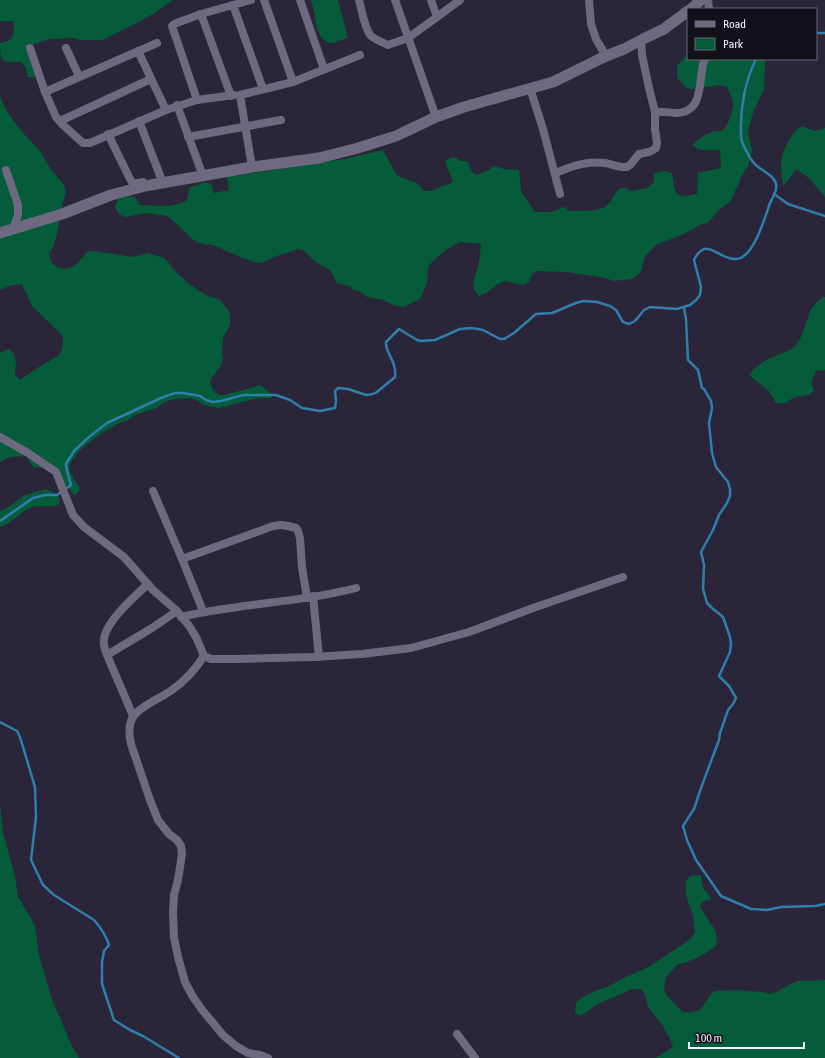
<svg xmlns="http://www.w3.org/2000/svg" width="825" height="1058" viewBox="0 0 825 1058" font-family="'Asap Condensed',sans-serif">
	<rect width="100%" height="100%" fill="#2a2539"/>
	<g fill="#055c3b">
		<path d="M 0,0 L 173,0 L 153,14 L 137,23 L 102,40 L 80,40 L 73,38 L 49,39 L 26,47 L 36,77 L 28,77 L 26,68 L 21,62 C 2,63 0,63 0,43 C 16,40 13,35 14,21 L 0,21 Z"/>
		<path d="M 311,0 L 338,0 L 348,38 C 343,39 337,42 333,43 C 319,44 316,25 315,16 C 314,10 312,5 311,0 Z"/>
		<path d="M 688,54 L 688,59 L 765,59 L 764,89 L 753,113 L 749,127 L 748,134 L 752,151 L 748,166 L 741,177 L 739,184 L 735,191 L 730,202 L 717,211 L 713,217 L 707,223 L 700,225 L 684,234 L 663,242 L 656,245 L 646,255 L 643,262 L 642,269 L 638,275 L 632,279 L 613,281 L 606,278 L 566,272 L 537,271 L 532,274 L 529,282 L 523,285 L 505,281 L 498,284 L 486,293 L 479,296 C 468,284 476,279 478,266 C 480,259 480,251 481,244 L 460,242 L 447,249 L 430,264 L 427,271 L 428,278 L 426,285 L 420,299 L 404,307 L 396,306 L 383,300 L 367,297 L 361,292 L 354,290 L 349,286 L 337,283 L 330,270 L 316,262 L 304,251 L 298,249 L 277,256 L 262,263 L 255,262 L 240,257 L 213,245 L 198,243 L 192,239 L 168,216 L 146,213 L 125,217 L 119,214 L 115,207 L 118,199 L 128,196 L 135,197 L 140,205 C 155,205 173,209 187,200 L 189,188 L 205,182 L 211,184 L 214,193 L 229,190 L 227,177 L 344,159 L 383,150 L 396,174 L 402,178 L 417,183 L 424,191 L 431,191 L 453,182 L 446,164 L 446,160 L 453,157 L 457,158 L 459,161 L 467,161 L 472,172 L 477,175 L 488,170 L 494,166 L 504,169 L 519,170 L 521,191 L 535,212 L 552,212 L 563,207 L 566,208 L 568,211 C 579,211 593,212 603,208 C 615,204 614,179 631,191 L 647,188 L 654,182 L 654,173 L 665,171 L 672,173 C 676,195 673,199 697,194 L 698,181 L 697,173 L 721,168 L 720,150 C 711,149 698,153 693,145 C 698,139 707,133 715,131 C 715,131 721,131 721,131 C 728,128 734,109 733,102 C 732,97 729,92 727,87 L 720,85 L 691,89 L 687,88 L 677,78 L 677,66 Z"/>
		<path d="M 0,96 L 6,110 L 10,116 L 24,134 L 40,151 L 51,170 L 64,185 L 66,192 L 62,206 L 57,234 L 53,247 L 49,253 L 52,264 C 70,275 76,265 87,252 L 94,251 L 133,257 L 147,253 L 164,258 L 169,263 L 173,269 L 189,284 L 206,295 L 220,300 L 229,311 L 230,317 L 230,325 L 223,338 L 222,352 L 223,360 L 220,367 L 212,378 L 210,382 L 213,390 L 219,395 L 223,395 L 244,390 L 260,385 L 273,395 L 271,398 L 260,398 L 241,402 L 229,406 L 218,408 L 204,405 L 198,401 L 190,398 L 175,399 L 167,401 L 156,408 L 135,415 L 126,421 L 119,423 L 96,437 L 80,450 L 71,462 L 69,465 L 69,469 L 75,481 L 79,487 L 80,490 L 77,493 L 74,495 L 65,484 L 60,474 L 44,468 L 33,467 L 26,456 L 10,457 L 0,462 L 0,353 L 9,349 L 14,354 L 16,361 L 15,375 L 20,380 L 39,367 L 58,356 L 62,350 L 63,336 L 32,306 L 22,284 L 9,286 L 0,290 Z"/>
		<path d="M 802,126 L 815,131 L 825,128 L 825,197 L 810,179 L 796,169 L 788,181 L 783,186 C 782,179 781,171 781,164 C 782,150 791,133 802,126 Z"/>
		<path d="M 823,297 L 825,297 L 825,370 L 816,371 L 811,383 L 814,390 L 809,395 L 795,397 L 783,404 L 776,403 L 769,391 L 749,375 C 759,362 769,359 782,353 C 786,351 791,350 794,347 C 809,332 803,310 823,297 Z"/>
		<path d="M 45,489 C 53,492 62,495 59,504 C 51,509 39,504 30,508 C 19,513 12,523 0,527 L 0,511 L 4,510 L 25,495 Z"/>
		<polygon points="0,804 3,832 15,876 18,897 32,920 35,926 39,956 52,999 71,1044 79,1058 0,1058"/>
		<path d="M 701,875 L 703,888 L 712,899 C 706,901 701,900 700,907 L 715,930 L 717,937 L 716,945 L 712,949 L 701,956 L 685,963 L 678,964 L 666,977 L 664,990 L 667,996 L 683,1012 C 703,1015 703,1003 714,991 L 740,990 L 747,991 L 762,992 L 769,994 L 776,992 L 797,981 L 825,980 L 825,1058 L 656,1058 L 673,1047 L 669,1037 L 661,1023 L 648,1007 L 645,995 L 641,989 L 632,989 L 596,1005 L 581,1016 L 575,1013 L 576,1002 L 583,997 L 595,991 L 609,986 L 626,977 L 650,966 L 689,940 L 695,933 L 693,915 L 686,896 L 686,881 L 690,876 Z"/>
	</g>
	<g fill="none" stroke-linecap="round" stroke-linejoin="round">
		<g stroke="#307eac" stroke-width="2.5">
			<polyline points="816,33 825,33"/>
			<polyline points="774,194 788,204 825,216"/>
			<polyline points="684,308 686,319 688,360 698,370 702,388 704,389 711,401 712,408 709,423 712,453 716,467 728,482 730,489 730,496 727,503 719,515 713,530 701,552 704,565 703,589 707,603 712,608 723,617 730,637 731,644 730,652 719,676 729,686 736,698 733,704 728,710 720,733 719,740 701,788 694,809 683,826 687,840 696,860 721,896 751,909 767,910 781,907 815,906 825,904"/>
			<path d="M 0,521 L 33,498 L 45,495 L 57,495 L 71,485 L 67,471 L 66,464 L 74,451 L 89,437 L 107,423 L 161,398 L 175,393 L 183,393 L 200,396 L 206,400 L 213,402 L 221,401 L 243,395 L 276,395 L 290,400 L 302,408 L 320,411 L 335,408 L 336,401 L 335,391 L 338,388 L 348,389 L 366,395 L 373,394 L 377,392 L 395,377 C 397,361 385,353 386,342 L 399,329 L 417,340 L 420,341 L 435,340 L 460,329 L 471,328 L 483,330 L 500,339 L 504,339 L 514,333 L 536,314 L 552,313 L 576,303 L 583,301 L 597,302 L 610,306 L 616,310 L 623,322 L 629,324 L 635,321 L 644,310 L 650,307 L 677,309 L 690,305 L 696,300 L 700,295 L 701,287 L 694,260 C 707,234 718,261 737,259 C 754,257 765,217 770,203 C 772,199 775,194 776,189 C 779,176 760,171 754,163 C 750,159 744,147 742,142 C 741,139 741,136 741,133 C 740,109 745,81 756,59"/>
			<path d="M 0,722 L 17,731 L 20,737 L 35,787 L 36,817 L 31,860 L 43,885 L 54,895 L 94,920 C 101,928 106,935 109,945 L 104,951 L 102,962 L 102,984 L 114,1020 L 130,1030 L 143,1036 L 179,1058"/>
		</g>
		<g stroke="#6e6981" stroke-width="8">
			<polyline points="264,0 293,82"/>
			<polyline points="300,0 324,69"/>
			<path d="M 359,0 C 362,10 364,28 371,36 C 376,40 382,42 388,45 L 408,38 L 437,17 L 431,0"/>
			<polyline points="395,0 436,117"/>
			<polyline points="589,0 591,24 596,39 606,56"/>
			<polyline points="708,0 709,9"/>
			<polyline points="233,5 263,89"/>
			<polyline points="201,14 231,96"/>
			<polyline points="437,17 460,0"/>
			<polyline points="30,48 45,92 157,43"/>
			<polyline points="66,48 79,76"/>
			<polyline points="138,51 166,110"/>
			<polyline points="530,88 543,129 560,194"/>
			<polyline points="45,92 56,117 63,125 83,143 90,143 166,110 197,100 172,26 174,24 201,14 251,0"/>
			<polyline points="197,100 234,95"/>
			<polyline points="177,105 203,176"/>
			<path d="M 655,112 C 663,111 670,113 677,113 C 701,112 699,88 702,71 C 702,67 703,63 705,59"/>
			<polyline points="60,121 151,79"/>
			<polyline points="139,121 161,178"/>
			<polyline points="108,134 130,179 133,184 143,182"/>
			<polyline points="188,137 281,120"/>
			<polyline points="252,167 240,95 293,82 360,55"/>
			<polyline points="6,170 18,205 18,215 13,229"/>
			<path d="M 555,173 C 573,166 584,161 605,163 C 612,164 619,168 627,167 L 631,164 L 639,154 L 649,152 L 653,150 L 656,148 L 657,143 L 655,129 L 655,112 L 649,88 L 642,55 L 641,40"/>
			<path d="M 0,437 L 28,453 L 56,472 L 73,515 L 84,527 L 124,557 L 153,590 L 177,611 L 190,627 L 197,639 L 204,656 C 195,670 185,681 172,690 C 161,698 140,706 133,717 C 128,725 129,735 131,744 L 150,800 L 158,820 L 169,834 L 177,840 L 181,846 L 182,854 L 178,880 L 174,895 L 173,913 L 174,937 L 178,957 L 185,982 L 193,997 L 203,1011 L 223,1035 L 236,1046 L 248,1053 L 260,1055 L 268,1058"/>
			<polyline points="153,491 182,559 203,611"/>
			<polyline points="182,559 273,526 281,525 288,526 296,528 298,531 300,538 302,567 307,598"/>
			<polyline points="313,596 319,657"/>
			<path d="M 181,617 C 239,603 299,603 356,588"/>
			<polyline points="107,655 152,628 177,611"/>
			<polyline points="204,656 211,659 238,659 313,657 362,654 411,648 469,632 533,608 623,577"/>
			<path d="M 133,716 L 107,655 C 105,650 103,645 104,640 C 105,622 135,596 148,584"/>
			<polyline points="457,1034 475,1058"/>
		</g>
		<g stroke="#6e6981" stroke-width="11">
			<polyline points="691,9 701,0"/>
			<polyline points="0,233 62,214 111,195 145,186 252,167 319,158 358,148 396,136 436,117 464,107 553,82 606,56 624,49 641,40 664,29 688,11"/>
		</g>
	</g>
	<rect x="687" y="8" width="130" height="52" fill="#121019" stroke="#6b6974"/>
	<rect x="695" y="21" width="20" height="6" fill="#6e6981" stroke="#6b6974"/>
	<text x="723" y="28" font-size="12" fill="#f1eefc">Road</text>
	<rect x="695" y="38" width="20" height="12" fill="#055c3b" stroke="#6b6974"/>
	<text x="723" y="48" font-size="12" fill="#f1eefc">Park</text>
	<path d="M689 1042v6h115v-6" fill="none" stroke="#f1eefc" stroke-width="2"/>
	<text x="695" y="1042" font-size="12" fill="#f1eefc" stroke="#121019" stroke-width="3" paint-order="stroke">100 m</text>
</svg>
